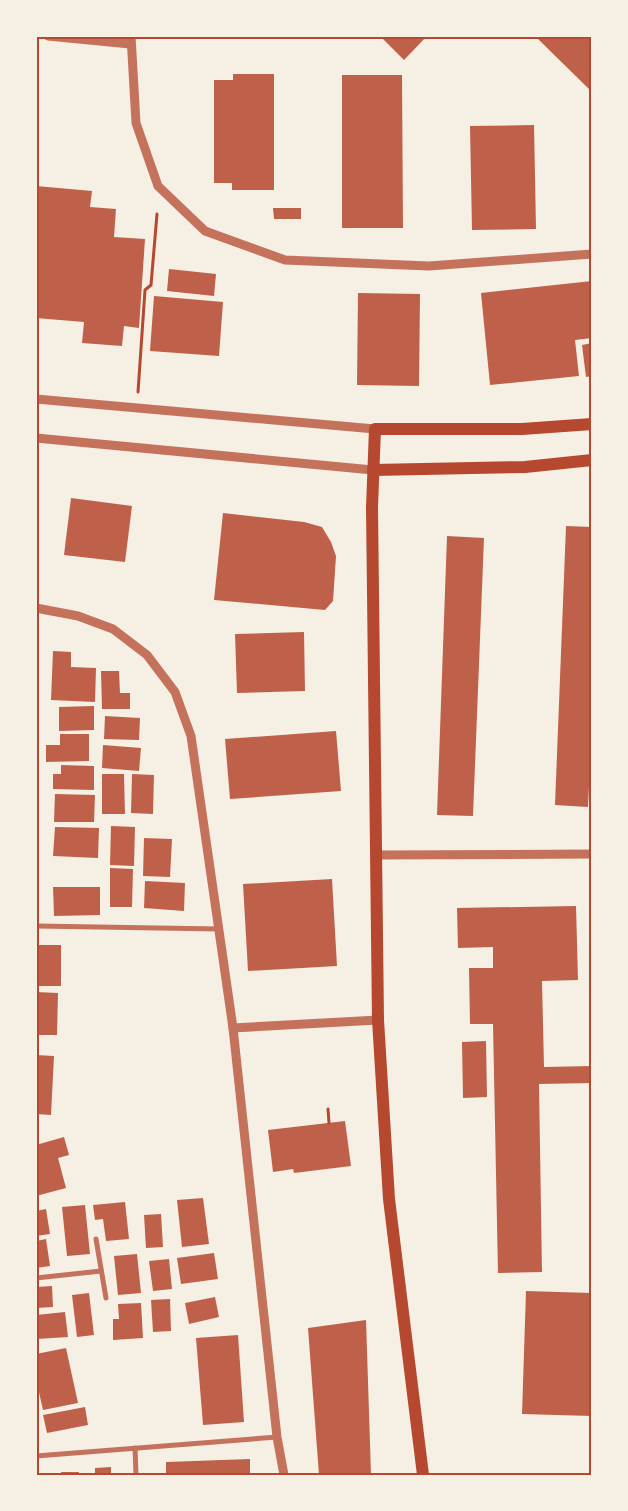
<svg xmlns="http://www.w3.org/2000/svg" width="628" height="1511" viewBox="0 0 628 1511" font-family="'PT Serif',serif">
	<rect width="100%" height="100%" fill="#f6efe4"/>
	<g fill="#bf614a">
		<polygon points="380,36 427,36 404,60"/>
		<polygon points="535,36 592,36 592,92"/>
		<polygon points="233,74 274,74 274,190 232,190 232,183 214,183 214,80 233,80"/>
		<polygon points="342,75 402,75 403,228 342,228"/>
		<polygon points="534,125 536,229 472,230 470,126"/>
		<polygon points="36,186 92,191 90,207 116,209 114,237 145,239 139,328 124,326 122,346 82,343 84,322 36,318"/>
		<polygon points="273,208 301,208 301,219 274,219"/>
		<polygon points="169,269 216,274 214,296 167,291"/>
		<polygon points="592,281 592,338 575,340 579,376 490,385 481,293"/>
		<polygon points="358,293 420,294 419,386 357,385"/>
		<polygon points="154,296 223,302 219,356 150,351"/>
		<polygon points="592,343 592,376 586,377 582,345"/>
		<polygon points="71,498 132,506 125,562 64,555"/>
		<polygon points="223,513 304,522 322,527 331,542 336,556 333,601 325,610 214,600"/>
		<polygon points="566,526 592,527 592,721 588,807 555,805"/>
		<polygon points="447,536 484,538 473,816 437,815"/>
		<polygon points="304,632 305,691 237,693 235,634"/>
		<polygon points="53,651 71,652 71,667 96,668 95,702 51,700"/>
		<polygon points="101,671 119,671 120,693 130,693 130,709 102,709"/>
		<polygon points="94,706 94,730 59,731 59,707"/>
		<polygon points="105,716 140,718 139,740 104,739"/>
		<polygon points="336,731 341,791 230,799 225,739"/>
		<polygon points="60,734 89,734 89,761 46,762 46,745 60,745"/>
		<polygon points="103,745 141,748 139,771 102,768"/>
		<polygon points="61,765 94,766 94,790 53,789 53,774 61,774"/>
		<polygon points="102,774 124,774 125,814 102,814"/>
		<polygon points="132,774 154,775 153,814 131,813"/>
		<polygon points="55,794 95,795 94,822 54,822"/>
		<polygon points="111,826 135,827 134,866 110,865"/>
		<polygon points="55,827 99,828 98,858 53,856"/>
		<polygon points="144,838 172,839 170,877 143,876"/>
		<polygon points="110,868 133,869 132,907 110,907"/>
		<polygon points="332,879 337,966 248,971 243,884"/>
		<polygon points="145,881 185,883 184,911 144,908"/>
		<polygon points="53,887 100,887 100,915 54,916"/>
		<polygon points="576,906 578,980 542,981 544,1067 592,1066 592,1083 539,1084 542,1272 498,1273 493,1024 470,1024 469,968 493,968 493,947 458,948 457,908"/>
		<rect x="37" y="945" width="24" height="41"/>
		<polygon points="36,992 58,993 57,1035 36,1035"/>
		<polygon points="486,1041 487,1097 463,1098 462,1042"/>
		<polygon points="36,1055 54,1056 51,1115 36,1114"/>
		<polygon points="345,1121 351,1166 294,1173 293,1169 273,1172 268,1130"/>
		<polygon points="64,1137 69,1155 58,1158 66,1188 36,1196 36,1145"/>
		<polygon points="203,1198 209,1244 182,1247 177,1200"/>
		<polygon points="125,1202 129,1239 106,1241 103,1219 95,1220 93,1205"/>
		<polygon points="85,1205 90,1254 67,1256 62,1207"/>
		<polygon points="46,1209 50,1234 36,1236 36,1211"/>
		<polygon points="161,1214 163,1247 146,1248 144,1215"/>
		<polygon points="46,1239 50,1266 36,1268 36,1241"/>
		<polygon points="214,1253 218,1279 181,1284 177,1258"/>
		<polygon points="137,1254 141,1293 118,1295 114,1256"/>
		<polygon points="169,1259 172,1289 153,1291 149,1261"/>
		<polygon points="52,1286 53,1307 36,1308 36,1287"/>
		<polygon points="526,1291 592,1293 592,1416 522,1414"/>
		<polygon points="89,1293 94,1335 77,1337 72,1295"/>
		<polygon points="215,1297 219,1317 189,1324 185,1303"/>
		<polygon points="170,1299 171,1331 153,1332 151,1300"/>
		<polygon points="141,1303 143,1338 113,1340 113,1319 119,1319 118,1304"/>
		<polygon points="65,1312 68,1337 37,1339 36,1315"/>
		<polygon points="366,1320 371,1474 319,1475 308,1328"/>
		<polygon points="238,1335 244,1422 203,1425 196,1338"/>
		<polygon points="66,1348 78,1403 43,1410 36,1379 36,1354"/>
		<polygon points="85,1407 88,1425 47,1433 43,1415"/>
		<polygon points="250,1459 250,1475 166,1475 166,1462"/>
		<polygon points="111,1467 111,1475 95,1475 95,1468"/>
		<rect x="61" y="1472" width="18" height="3"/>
	</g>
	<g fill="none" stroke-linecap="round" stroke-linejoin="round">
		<g stroke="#b5482f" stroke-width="3">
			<polyline points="138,392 145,290 151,285 157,214"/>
			<polyline points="328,1109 329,1123"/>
		</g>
		<g stroke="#c5725c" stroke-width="5">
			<polyline points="36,926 219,929"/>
			<polyline points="96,1239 106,1298"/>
			<polyline points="36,1278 101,1271"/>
			<polyline points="135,1448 136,1475"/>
			<polyline points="36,1456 277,1437"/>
		</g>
		<g stroke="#c5725c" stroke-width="9">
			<polyline points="48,36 130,44"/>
			<polyline points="131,36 136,123 158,186 205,231 285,260 429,266 592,254"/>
			<polyline points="36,399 375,429"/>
			<polyline points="36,438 373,470"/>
			<polyline points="36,608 78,616 113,629 147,655 175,692 191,736 233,1028 277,1437 284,1475"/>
			<polyline points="376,855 592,854"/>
			<polyline points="233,1028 378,1020"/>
		</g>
		<g stroke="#b5482f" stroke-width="12">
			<polyline points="373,470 525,467 592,460"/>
			<polyline points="423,1475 389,1199 378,1020 372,507 375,429 522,429 592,424"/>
		</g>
	</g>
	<rect width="628" height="1511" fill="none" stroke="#f6efe4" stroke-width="75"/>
	<rect x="38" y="38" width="552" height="1436" fill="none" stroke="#b5482f" stroke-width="2"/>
</svg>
